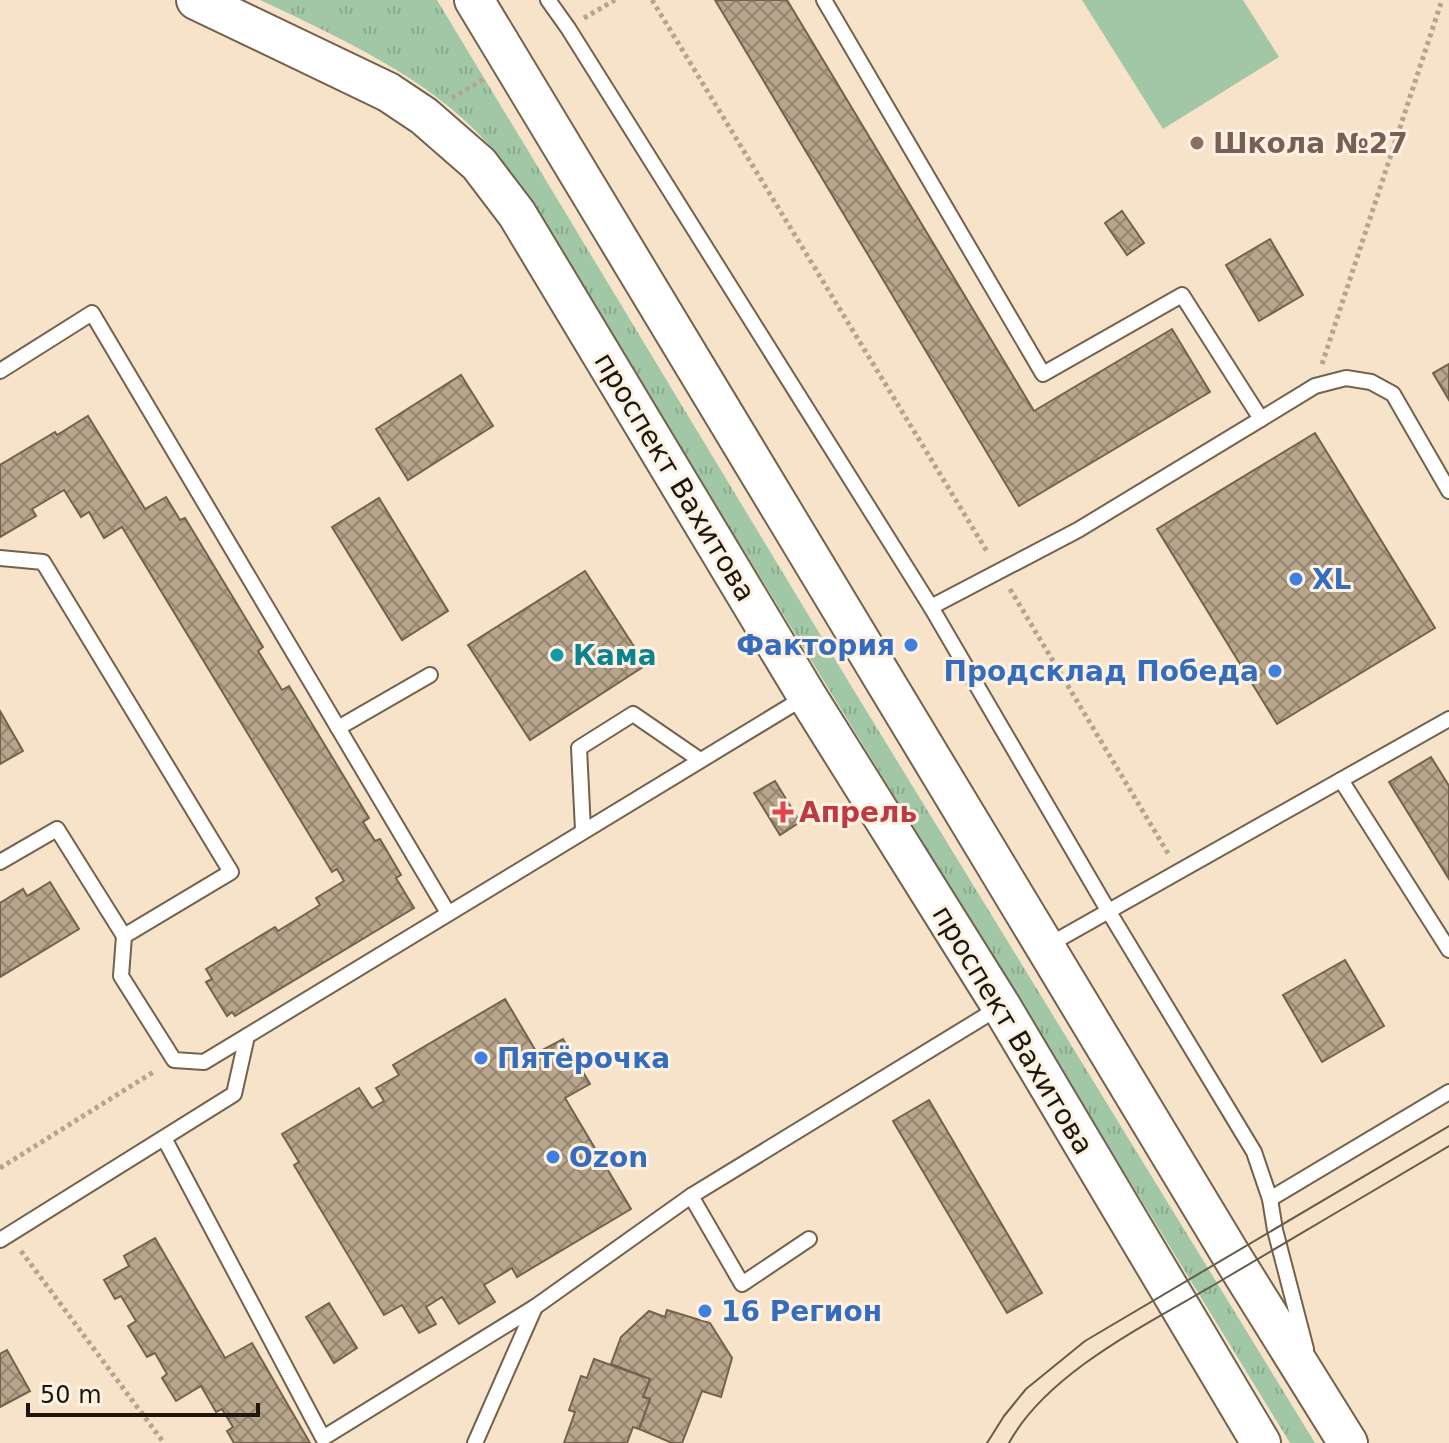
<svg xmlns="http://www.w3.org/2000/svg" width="1449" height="1443" viewBox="0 0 1449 1443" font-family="'DejaVu Sans',sans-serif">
	<defs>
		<pattern id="grass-tufts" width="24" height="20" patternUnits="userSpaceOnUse" patternTransform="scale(2)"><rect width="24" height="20" fill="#a1c7a6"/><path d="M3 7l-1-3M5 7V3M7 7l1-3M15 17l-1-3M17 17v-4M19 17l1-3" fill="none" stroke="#8aaa8e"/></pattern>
		<pattern id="building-cross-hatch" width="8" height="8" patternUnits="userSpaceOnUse" patternTransform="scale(2)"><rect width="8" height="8" fill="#b7a58c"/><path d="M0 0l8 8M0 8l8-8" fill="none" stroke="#948571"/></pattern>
	</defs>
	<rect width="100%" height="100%" fill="#f6e3c9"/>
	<path fill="url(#grass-tufts)" d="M 260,0 L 437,0 L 853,689 L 1315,1443 L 1290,1443 L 529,199 C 515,181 503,161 488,144 C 432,79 336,36 260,0 Z"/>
	<polygon fill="#a1c7a6" points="1082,0 1243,0 1279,57 1163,129"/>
	<g fill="url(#building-cross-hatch)" stroke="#73634c" stroke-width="2">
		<polygon points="715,0 787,0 1034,411 1172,329 1210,392 1019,506"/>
		<polygon points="1122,211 1144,243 1127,255 1105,223"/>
		<polygon points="1270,239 1303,295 1259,321 1226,265"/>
		<polygon points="1449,364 1449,400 1433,373"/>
		<polygon points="461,375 493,426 408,480 376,429"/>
		<polygon points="88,416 145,509 166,497 180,520 185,518 263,647 258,651 282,690 289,686 369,818 363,822 375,841 380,839 401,875 396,878 414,908 235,1016 232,1012 227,1016 206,982 212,979 206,969 275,927 278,931 320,905 316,898 344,881 337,869 332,872 122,527 104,538 89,512 81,517 64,490 32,509 36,516 0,537 0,465 55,432 57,435"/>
		<polygon points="1315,433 1435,628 1277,724 1157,529"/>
		<polygon points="379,498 448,611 402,640 332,527"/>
		<polygon points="585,571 646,665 530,740 468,645"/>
		<polygon points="0,711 23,751 0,764"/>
		<polygon points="1431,757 1449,786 1449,879 1389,782"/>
		<polygon points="775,781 800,822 780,835 754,793"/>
		<polygon points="50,882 79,929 0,977 0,903 23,889 27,896"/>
		<polygon points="1345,960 1384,1026 1322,1062 1283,995"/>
		<polygon points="505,999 537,1053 563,1039 590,1084 565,1098 631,1209 517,1277 512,1268 484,1285 495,1302 459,1324 442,1297 426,1307 436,1324 419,1333 402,1305 384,1315 294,1165 299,1162 282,1134 359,1088 372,1108 384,1101 376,1088 399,1075 393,1065"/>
		<polygon points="929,1100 1042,1293 1007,1313 893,1121"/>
		<polygon points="155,1238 225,1358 252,1343 310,1443 234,1443 227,1431 233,1427 222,1409 216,1412 201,1386 176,1401 162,1378 167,1374 155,1353 147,1357 128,1326 136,1321 121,1296 115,1299 104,1280 129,1266 124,1256"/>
		<polygon points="329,1303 357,1348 334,1363 306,1317"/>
		<polygon points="667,1310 710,1323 732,1358 721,1397 702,1391 682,1443 672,1443 639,1429 650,1399 643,1397 650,1379 611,1364 621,1337 649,1311 665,1317"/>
		<polygon points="7,1350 30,1391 0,1407 0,1354"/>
		<polygon points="594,1359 650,1379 643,1397 650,1399 639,1429 633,1427 627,1443 564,1443 575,1412 569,1410 581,1376 587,1378"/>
	</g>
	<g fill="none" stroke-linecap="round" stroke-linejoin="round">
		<g stroke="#73624c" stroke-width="18">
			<g id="lane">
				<polyline points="548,0 568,28 931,607 1109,912 1254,1152 1270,1199 1275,1230 1306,1349"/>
				<polyline points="824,0 1043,374 1182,295 1261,419 1078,530 931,607"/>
				<polyline points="0,371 92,313 448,913"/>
				<polyline points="1261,419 1315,386 1346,378 1371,382 1393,394 1449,491"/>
				<polyline points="0,558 43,562 231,872 124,936 121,976 174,1060 204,1062 247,1036"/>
				<polyline points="338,728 430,675"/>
				<polyline points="1341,780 1449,950"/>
				<polyline points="583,830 579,748 633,714 700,760"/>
				<polyline points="0,862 57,829 124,936"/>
				<polyline points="1045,947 1449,719"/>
				<polyline points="164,1138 323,1438 535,1307 691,1196 1000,1007"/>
				<polyline points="691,1196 742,1284 809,1239"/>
				<polyline points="1270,1199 1449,1092"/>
				<polyline points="0,1240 234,1094 247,1036 805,697"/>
				<polyline points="475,1443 535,1307"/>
			</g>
		</g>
		<g stroke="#73624c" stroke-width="42">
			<g id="secondary">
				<polyline points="196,0 388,92 424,116 479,164 517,214 807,696 1001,1006 1261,1443"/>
				<polyline points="474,0 1231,1255 1348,1443"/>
			</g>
		</g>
		<g stroke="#b4a590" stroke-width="5" stroke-dasharray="4 4" stroke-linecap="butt">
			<polyline points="652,0 988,553"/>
			<polyline points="584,18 615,0"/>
			<polyline points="452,98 484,79"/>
			<polyline points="1322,364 1442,0"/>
			<polyline points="1010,589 1169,855"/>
			<polyline points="0,1168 155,1071"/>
			<polyline points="21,1251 164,1443"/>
		</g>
		<use href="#lane" stroke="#fff" stroke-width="14"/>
		<use href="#secondary" stroke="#fff" stroke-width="38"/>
		<g stroke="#675b4d" stroke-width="2">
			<polyline points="987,1443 1004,1416 1026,1389 1085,1341 1449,1126"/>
			<path d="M 1009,1443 C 1049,1369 1158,1319 1229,1276 C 1302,1233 1376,1189 1449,1146"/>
		</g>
	</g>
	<circle fill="#8d6e63" stroke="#fdf2e2" stroke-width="3" cx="1197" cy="143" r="8"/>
	<g fill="#3f7fe0" stroke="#fdf2e2" stroke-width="3">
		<circle cx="1296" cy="579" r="8"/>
		<circle cx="911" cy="645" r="8"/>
		<circle cx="1275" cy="671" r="8"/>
		<circle cx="481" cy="1058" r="8"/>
		<circle cx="553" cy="1157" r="8"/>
		<circle cx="705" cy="1311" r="8"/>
	</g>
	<circle fill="#0f9aa8" stroke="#fdf2e2" stroke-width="3" cx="557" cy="655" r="8"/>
	<path fill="#e0444e" stroke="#fdf2e2" stroke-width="3" d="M779 800h8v8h8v8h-8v8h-8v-8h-8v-8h8z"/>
	<g text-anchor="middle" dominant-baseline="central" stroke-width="6" stroke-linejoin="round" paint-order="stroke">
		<g font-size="28" font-weight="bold" fill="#785e54" stroke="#fdf2e2" text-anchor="start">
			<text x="1213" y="143">Школа №27</text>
		</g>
		<g font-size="28" fill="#1d160d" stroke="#fdf2e2">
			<text transform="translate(675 477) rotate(59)">проспект Вахитова</text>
			<text transform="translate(1013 1030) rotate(59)">проспект Вахитова</text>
		</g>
		<g font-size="28" font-weight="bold" fill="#366cbe" stroke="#fdf2e2" text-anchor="start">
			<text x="1312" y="579">XL</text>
			<text x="895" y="645" text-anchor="end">Фактория</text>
			<text x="1259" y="671" text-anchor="end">Продсклад Победа</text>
			<text x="497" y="1058">Пятёрочка</text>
			<text x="569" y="1157">Ozon</text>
			<text x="721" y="1311">16 Регион</text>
		</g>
		<g font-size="28" font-weight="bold" fill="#0d838f" stroke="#fdf2e2" text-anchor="start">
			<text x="573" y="655">Кама</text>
		</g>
		<g font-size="28" font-weight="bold" fill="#be3a42" stroke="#fdf2e2" text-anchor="start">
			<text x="799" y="812">Апрель</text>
		</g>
	</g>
	<path d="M28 1403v12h230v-12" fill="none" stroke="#1d160d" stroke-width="4"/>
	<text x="40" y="1403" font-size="24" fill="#1d160d" stroke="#fdf2e2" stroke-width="6" paint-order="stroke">50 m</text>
</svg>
